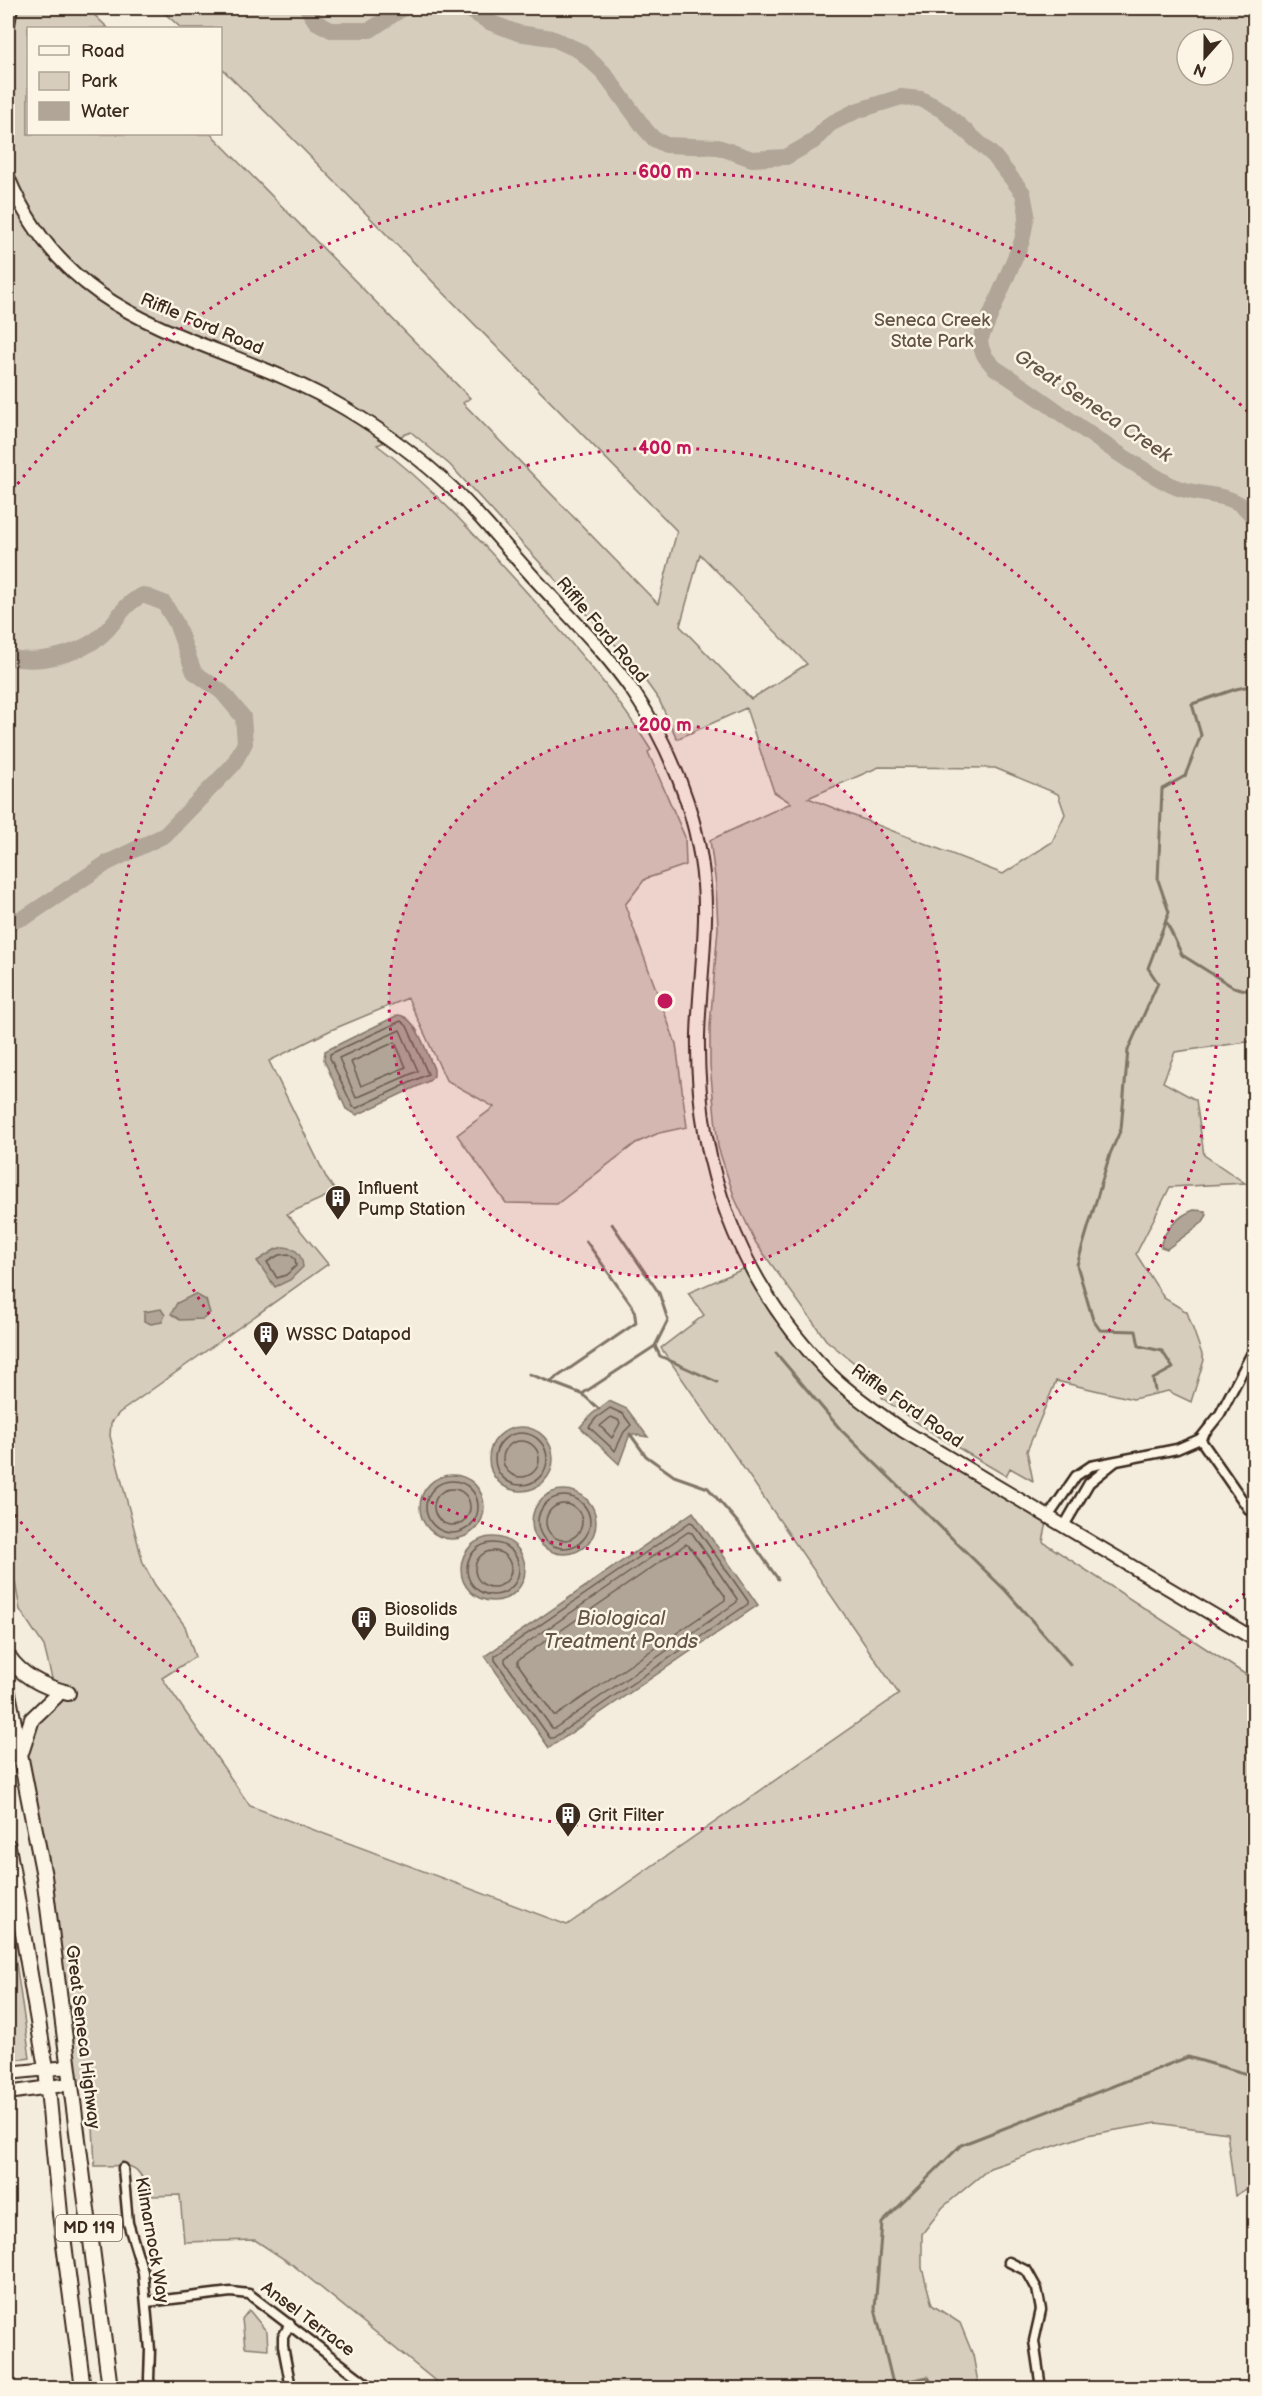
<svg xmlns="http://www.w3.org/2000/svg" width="1262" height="2396" viewBox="0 0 1262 2396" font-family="'Balsamiq Sans',sans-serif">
	<rect width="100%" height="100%" fill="#f4eddd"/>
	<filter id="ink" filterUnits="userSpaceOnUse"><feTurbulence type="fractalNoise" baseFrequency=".0167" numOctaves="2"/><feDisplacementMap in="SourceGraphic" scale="12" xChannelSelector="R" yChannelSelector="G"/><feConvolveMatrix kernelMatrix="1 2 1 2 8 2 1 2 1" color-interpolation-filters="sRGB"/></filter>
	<g filter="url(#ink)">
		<g fill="#d6cdbd" stroke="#887c6e" stroke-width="1.5" fill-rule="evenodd">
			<path d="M 8,8 L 87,8 L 108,28 L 28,28 L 28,134 L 211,134 L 470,398 L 463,403 L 658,604 L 677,531 L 291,137 L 221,68 L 220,28 L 181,28 L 159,8 L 1254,8 L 1254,1041 L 1175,1052 L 1163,1082 L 1196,1100 L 1204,1155 L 1245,1183 L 1170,1187 L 1136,1254 L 1164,1298 L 1187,1312 L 1204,1360 L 1191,1402 L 1168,1391 L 1133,1399 L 1056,1381 L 1027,1451 L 1033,1481 L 1010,1468 L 1006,1476 L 928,1430 L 882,1398 L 884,1387 L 826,1340 L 756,1243 L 735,1199 L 718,1147 L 710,1066 L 710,1026 L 718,928 L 716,885 L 710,840 L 791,803 L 774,792 L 746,708 L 677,739 L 659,700 L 634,665 L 450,465 L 411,432 L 377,445 C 435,488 482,543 530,596 C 574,646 616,693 651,750 L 648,752 L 685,837 L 686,865 L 645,879 L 625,905 L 676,1044 L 687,1127 L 659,1133 L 636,1143 L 557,1204 L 506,1203 L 457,1135 L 494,1107 L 446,1080 L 408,998 L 331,1030 L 269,1061 L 327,1179 L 336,1192 L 287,1214 L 328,1264 L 119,1413 L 111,1423 L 110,1436 L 143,1563 L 155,1585 L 185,1626 L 195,1657 L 162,1678 L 250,1806 L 567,1925 L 899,1694 L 661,1348 L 704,1315 L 688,1293 L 750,1266 L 765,1293 L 857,1397 L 1048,1517 L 1043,1542 L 1254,1680 L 1254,2184 L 1235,2196 L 1227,2133 L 1157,2123 L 1087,2135 L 990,2168 L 943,2207 L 922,2234 L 922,2268 L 932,2305 L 960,2323 L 973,2355 L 979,2388 L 444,2388 L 293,2265 L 255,2240 L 184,2242 L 180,2195 L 152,2196 C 134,2159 135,2166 95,2166 L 91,2086 L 70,2084 L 22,1758 L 28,1729 L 56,1695 L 44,1646 L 20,1610 L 12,1565 L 8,1564 ZM 1187,39 L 1223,39 L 1223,75 L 1187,75 ZM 700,554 L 807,664 L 751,699 L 680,626 ZM 879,767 L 995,768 L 1058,794 L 1065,814 L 1052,842 L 1003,874 L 808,798 Z"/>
			<polygon points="8,1908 30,2058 8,2061"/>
			<polygon points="249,2310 267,2332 268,2349 245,2347 242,2319"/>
		</g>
		<g fill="#b0a596" stroke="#817466" stroke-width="1.5">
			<path d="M 398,1015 C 416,1015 427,1054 434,1069 L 434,1076 L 429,1081 L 357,1115 L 346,1109 L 324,1060 L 325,1051 Z"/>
			<path d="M 1194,1210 L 1205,1211 L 1207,1215 L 1202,1223 L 1167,1249 L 1161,1247 C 1160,1233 1181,1214 1194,1210 Z"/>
			<path d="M 284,1247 C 296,1248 302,1254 303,1267 L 290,1280 L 275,1287 L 257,1261 L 276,1249 Z"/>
			<polygon points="195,1294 206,1300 210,1313 203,1319 180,1320 171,1314 177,1303"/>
			<polygon points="161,1309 165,1315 162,1322 151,1324 144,1321 144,1312"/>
			<polygon points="609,1401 627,1409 648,1437 630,1434 619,1464 580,1427 592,1414"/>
			<circle cx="521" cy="1459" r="32"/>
			<circle cx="452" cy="1507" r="32"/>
			<circle cx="564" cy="1522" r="32"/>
			<polygon points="693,1512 758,1605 549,1748 485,1656"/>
			<circle cx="493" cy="1569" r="32"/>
		</g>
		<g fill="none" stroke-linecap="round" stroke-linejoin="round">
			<g stroke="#6a5b4e" stroke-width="1.5">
				<polygon points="401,1021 407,1026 428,1074 357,1108 353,1107 330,1058 330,1054"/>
				<polygon points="400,1030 418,1071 356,1098 339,1058"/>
				<polygon points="395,1042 406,1067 361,1086 351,1062"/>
				<polygon points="289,1254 295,1259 296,1266 286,1275 277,1278 267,1262 279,1255"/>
				<polygon points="610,1408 623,1414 631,1425 624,1432 615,1451 589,1427 596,1418"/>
				<polygon points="611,1417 618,1420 620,1423 612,1438 600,1426"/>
				<circle cx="521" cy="1459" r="26"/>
				<circle cx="521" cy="1459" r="18"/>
				<circle cx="452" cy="1507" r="26"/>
				<circle cx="452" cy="1507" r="18"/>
				<circle cx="564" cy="1522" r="26"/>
				<circle cx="564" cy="1522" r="18"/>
				<polygon points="690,1522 693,1523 748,1601 748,1604 553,1738 550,1738 495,1660 495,1656"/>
				<polygon points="688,1532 692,1533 737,1599 737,1602 555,1728 552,1728 505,1662 505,1658"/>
				<circle cx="493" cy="1569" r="26"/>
				<polygon points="686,1544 689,1546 725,1596 725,1600 557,1715 554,1715 518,1664 518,1660"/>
				<circle cx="493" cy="1569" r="18"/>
			</g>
			<g stroke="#817466" stroke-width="3">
				<polyline points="1167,923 1182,955 1233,987 1254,992"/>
				<polyline points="655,1346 660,1356 717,1382"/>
				<polyline points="776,1353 841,1430 1005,1590 1070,1664"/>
				<polyline points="529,1374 582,1394 599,1409"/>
				<polyline points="550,1382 636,1323 634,1309 586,1241"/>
				<polyline points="1155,1391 1153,1379 1173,1368 1162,1351 1139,1346 1136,1331 1100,1330 1093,1320 1077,1265 1110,1154 1121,1129 1128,1050 1158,983 1148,968 1169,912 1158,880 1162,789 1185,776 1201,735 1192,704 1236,689 1254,685"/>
				<polyline points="582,1394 655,1346 668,1320 659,1293 612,1224"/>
				<polyline points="630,1434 646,1456 674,1476 708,1488 740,1525 778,1579"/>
				<polyline points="934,2388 928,2377 893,2384 875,2309 882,2223 961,2145 1188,2057 1254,2076"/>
			</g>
			<g stroke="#b0a596" stroke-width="16">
				<polyline points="307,8 316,22 331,30 370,30 403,8"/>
				<path d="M 466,8 L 489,22 L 518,33 L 552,38 L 580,51 L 604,73 L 645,129 L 654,139 L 666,145 L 718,147 L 752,159 L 786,157 L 814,141 L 830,124 L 856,111 L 901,97 L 921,99 L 942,110 L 994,156 L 1023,193 L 1027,214 L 1022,241 L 980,340 C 981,353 986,359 995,368 C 1054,406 1109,452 1171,485 C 1192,496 1223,492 1241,505 C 1246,508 1250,514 1254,518"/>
				<path d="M 8,657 C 38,665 85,654 107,630 C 120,616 125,603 143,595 L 164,603 L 176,623 L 194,672 L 222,692 L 243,717 L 245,743 L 233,765 L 165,835 L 107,863 L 27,916 L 8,923"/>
			</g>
			<g stroke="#3b2a1e" stroke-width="13">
				<g id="street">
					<polyline points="1200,1439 1250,1511"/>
					<polyline points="1048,1517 1076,1476 1091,1466 1177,1449 1200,1439 1220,1414 1254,1349"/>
					<polyline points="1064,1526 1089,1483 1115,1462"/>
					<polyline points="123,2168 128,2223 143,2272 150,2350 149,2379 151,2388"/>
					<polyline points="1009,2262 1027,2271 1037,2289 1041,2310 1034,2341 1041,2388"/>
					<polyline points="147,2302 231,2292 249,2294 372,2388"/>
					<polyline points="290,2324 283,2337 283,2346 291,2388"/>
				</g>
			</g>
			<g stroke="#3b2a1e" stroke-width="16">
				<g id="secondary">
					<polyline points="8,24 11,8"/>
					<path d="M 8,177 C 74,337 217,332 346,409 C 383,431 420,458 452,488 C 482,517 508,550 536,580 C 570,617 606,652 634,693 C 678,759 707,839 705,919 C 704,958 699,997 698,1036 C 696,1165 738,1281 830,1374 C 851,1395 877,1412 902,1430 L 1254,1639"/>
					<polyline points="8,2073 68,2067"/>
					<polyline points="8,2093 70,2084"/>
				</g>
			</g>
			<g stroke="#3b2a1e" stroke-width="18">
				<g id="primary">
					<path d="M 8,1656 C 22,1677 44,1687 68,1693"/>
					<polyline points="8,1693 44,1876 110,2388"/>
					<polyline points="22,1750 32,1719 56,1696"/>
					<polyline points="8,1846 46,2068 60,2214 83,2388"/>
				</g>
			</g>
			<use href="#street" stroke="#fcf5e5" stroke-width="8"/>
			<use href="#secondary" stroke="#fcf5e5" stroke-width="12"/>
			<use href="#primary" stroke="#fcf5e5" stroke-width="14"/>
		</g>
	</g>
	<circle cx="665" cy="1001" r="276" fill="#c2185b" fill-opacity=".12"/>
	<g fill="none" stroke="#c2185b" stroke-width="3" stroke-dasharray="3 6">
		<circle cx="665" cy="1001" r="276"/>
		<circle cx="665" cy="1001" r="553"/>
		<path d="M1251 1587A829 829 0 0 1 12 1511M12 491A829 829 0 0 1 1251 415"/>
	</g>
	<defs>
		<g id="building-pin" transform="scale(1.35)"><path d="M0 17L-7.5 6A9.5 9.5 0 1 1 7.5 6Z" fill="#3b2a1e" stroke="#fcf5e5"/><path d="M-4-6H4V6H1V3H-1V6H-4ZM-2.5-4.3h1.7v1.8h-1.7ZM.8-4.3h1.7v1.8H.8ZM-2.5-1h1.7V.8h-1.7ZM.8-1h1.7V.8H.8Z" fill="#fff"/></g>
	</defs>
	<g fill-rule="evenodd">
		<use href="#building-pin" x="338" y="1198"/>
		<use href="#building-pin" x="266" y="1334"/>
		<use href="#building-pin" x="364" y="1619"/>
		<use href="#building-pin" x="568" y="1815"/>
	</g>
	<g text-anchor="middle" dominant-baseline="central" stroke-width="5" stroke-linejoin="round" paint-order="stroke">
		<rect fill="#fcf5e5" stroke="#75675a" stroke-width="1.5" x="56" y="2215" width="66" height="26" rx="4.5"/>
		<g font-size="16" font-weight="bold" fill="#3b2a1e">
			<text x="89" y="2228">MD 119</text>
		</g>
		<g font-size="18" fill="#625346" stroke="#fcf5e5">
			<text x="932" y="320">Seneca Creek<tspan x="932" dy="21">State Park</tspan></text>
		</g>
		<g font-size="18" fill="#3b2a1e" stroke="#fcf5e5">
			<text transform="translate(202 324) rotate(23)">Riffle Ford Road</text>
			<text transform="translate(602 630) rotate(50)">Riffle Ford Road</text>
			<text transform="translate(907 1406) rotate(35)">Riffle Ford Road</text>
			<text transform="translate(83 2037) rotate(83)">Great Seneca Highway</text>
			<text transform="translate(152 2240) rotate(80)">Kilmarnock Way</text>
			<text transform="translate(308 2319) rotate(37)">Ansel Terrace</text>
		</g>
		<g font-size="18" fill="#3b2a1e" stroke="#fcf5e5" text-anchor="start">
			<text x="358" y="1188">Influent<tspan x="358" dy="21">Pump Station</tspan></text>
			<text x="286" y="1334">WSSC Datapod</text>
			<text x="384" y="1609">Biosolids<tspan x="384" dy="21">Building</tspan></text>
			<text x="588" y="1815">Grit Filter</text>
		</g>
		<g font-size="20" font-style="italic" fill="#645548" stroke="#fcf5e5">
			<text transform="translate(1093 406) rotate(34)">Great Seneca Creek</text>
			<text x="621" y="1619">Biological<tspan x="621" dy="23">Treatment Ponds</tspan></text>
		</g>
	</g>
	<circle cx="665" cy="1001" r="9" fill="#c2185b" stroke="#fcf5e5" stroke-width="3"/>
	<g font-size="18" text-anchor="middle" font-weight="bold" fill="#c2185b" stroke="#fcf5e5" stroke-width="5" stroke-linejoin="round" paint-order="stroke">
		<text x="665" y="178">600 m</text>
		<text x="665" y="454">400 m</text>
		<text x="665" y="731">200 m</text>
	</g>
	<rect width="1262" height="2396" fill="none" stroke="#fcf5e5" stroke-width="30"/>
	<rect x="15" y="15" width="1232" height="2366" fill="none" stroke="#3b2a1e" stroke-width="2" filter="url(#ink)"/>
	<rect x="27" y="27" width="195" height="108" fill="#fcf5e5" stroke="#afa495" stroke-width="1.5"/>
	<rect x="39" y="46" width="30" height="9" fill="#fcf5e5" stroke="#afa495" stroke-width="1.5"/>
	<text x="81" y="57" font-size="18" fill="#3b2a1e">Road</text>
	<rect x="39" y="72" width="30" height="18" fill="#d6cdbd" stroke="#afa495" stroke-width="1.5"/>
	<text x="81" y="87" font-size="18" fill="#3b2a1e">Park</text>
	<rect x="39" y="102" width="30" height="18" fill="#b0a596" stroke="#afa495" stroke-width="1.5"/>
	<text x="81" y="117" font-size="18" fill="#3b2a1e">Water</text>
	<g transform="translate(1205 57) rotate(201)"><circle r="28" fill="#fcf5e5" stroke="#afa495" stroke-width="1.5"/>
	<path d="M0-4.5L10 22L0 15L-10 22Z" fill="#3b2a1e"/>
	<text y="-9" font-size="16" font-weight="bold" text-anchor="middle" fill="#3b2a1e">N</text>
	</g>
</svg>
